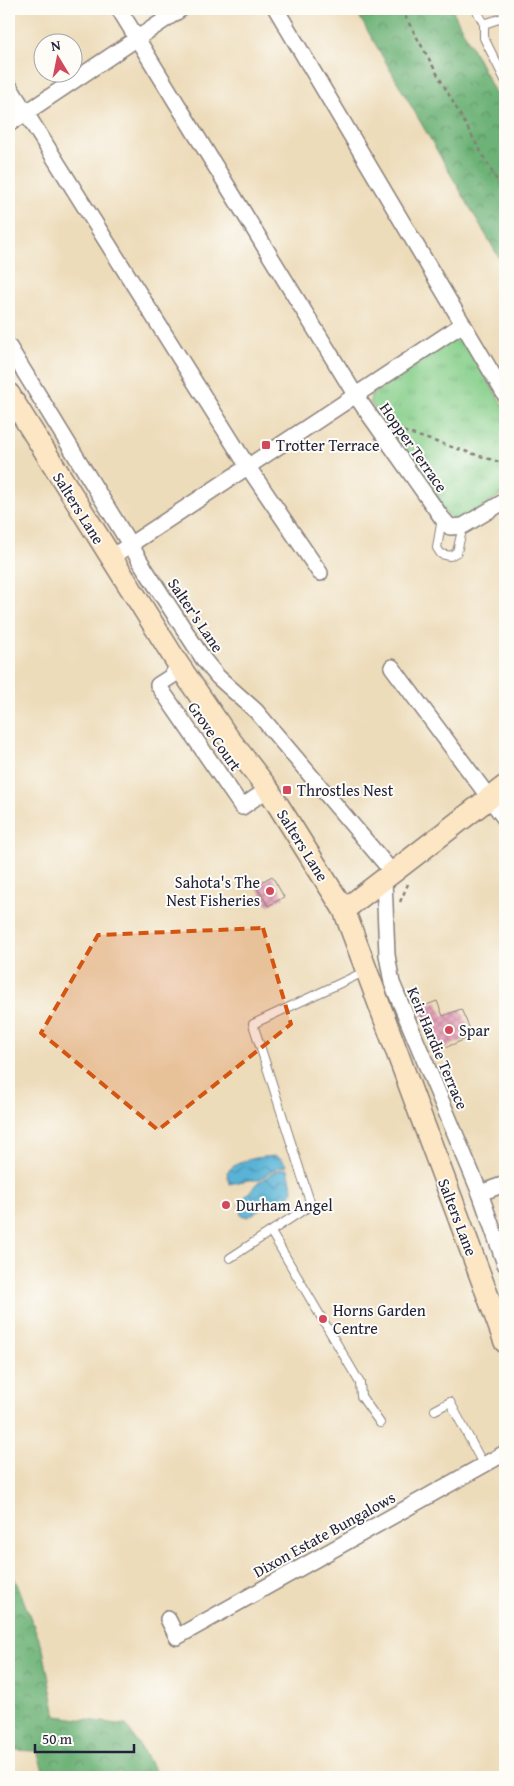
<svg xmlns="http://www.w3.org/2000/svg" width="514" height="1786" viewBox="0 0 514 1786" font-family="'Gentium Book Plus',serif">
	<defs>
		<pattern id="grass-tufts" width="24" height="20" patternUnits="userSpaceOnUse" patternTransform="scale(1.25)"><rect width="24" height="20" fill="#87cf8b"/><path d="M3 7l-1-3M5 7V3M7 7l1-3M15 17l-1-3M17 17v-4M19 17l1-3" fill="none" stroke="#74b179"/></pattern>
		<pattern id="forest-crowns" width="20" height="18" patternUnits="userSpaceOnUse" patternTransform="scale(1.25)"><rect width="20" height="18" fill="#6db277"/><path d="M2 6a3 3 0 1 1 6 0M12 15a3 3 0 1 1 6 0" fill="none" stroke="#599063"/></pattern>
		<pattern id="water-waves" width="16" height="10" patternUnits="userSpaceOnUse" patternTransform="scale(1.25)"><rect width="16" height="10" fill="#59b3d6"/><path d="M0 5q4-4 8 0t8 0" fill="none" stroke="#4991af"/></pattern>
		<pattern id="building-cross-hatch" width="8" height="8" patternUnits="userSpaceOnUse" patternTransform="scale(1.25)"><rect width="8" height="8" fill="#e39eb5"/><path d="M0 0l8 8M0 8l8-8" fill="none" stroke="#b88094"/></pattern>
	</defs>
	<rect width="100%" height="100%" fill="#fdfcf7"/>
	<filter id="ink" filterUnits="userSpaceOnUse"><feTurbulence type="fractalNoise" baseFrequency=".02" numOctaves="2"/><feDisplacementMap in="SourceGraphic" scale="10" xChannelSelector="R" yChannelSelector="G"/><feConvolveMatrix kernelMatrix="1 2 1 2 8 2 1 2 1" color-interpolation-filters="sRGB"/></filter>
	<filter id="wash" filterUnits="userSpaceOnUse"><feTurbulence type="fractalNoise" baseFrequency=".0096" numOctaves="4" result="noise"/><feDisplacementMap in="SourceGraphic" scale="20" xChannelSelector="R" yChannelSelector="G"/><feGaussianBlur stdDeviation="1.12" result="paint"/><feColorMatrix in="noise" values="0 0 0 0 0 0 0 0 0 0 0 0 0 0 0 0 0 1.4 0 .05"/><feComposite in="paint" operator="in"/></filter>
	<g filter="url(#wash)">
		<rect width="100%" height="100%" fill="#eddcba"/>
		<path fill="url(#grass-tufts)" stroke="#547863" d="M 454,338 L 464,340 L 505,409 L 505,492 L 463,519 C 452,521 449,517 442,508 L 370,402 L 371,395 Z"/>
		<g fill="url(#forest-crowns)" stroke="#486a59">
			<polygon points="355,9 452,9 505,112 505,268"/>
			<polygon points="9,1564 43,1649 56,1716 126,1725 159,1777 45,1777 37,1751 9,1750"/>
		</g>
		<g fill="url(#water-waves)" stroke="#3e6a88">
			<path d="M 276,1156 L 282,1159 L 287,1166 L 279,1167 L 258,1180 L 249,1180 L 229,1184 L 227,1172 C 238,1159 259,1157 276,1156 Z"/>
			<polygon points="280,1169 288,1169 293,1191 287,1198 265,1206 248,1217 241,1215 239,1204 257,1183"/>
		</g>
		<g id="blocks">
			<g fill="url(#building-cross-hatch)">
				<polygon points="272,876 284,897 268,906 256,885"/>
				<polygon points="437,1001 443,1016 461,1009 473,1036 437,1051 419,1008"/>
			</g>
		</g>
	</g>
	<g filter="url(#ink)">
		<use href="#blocks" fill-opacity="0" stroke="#887f7a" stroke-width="1"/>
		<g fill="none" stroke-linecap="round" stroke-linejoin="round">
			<g stroke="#887f7a" stroke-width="10">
				<g id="lane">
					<polyline points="476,9 484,24"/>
					<polyline points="505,17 484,24 484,38 505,80"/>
					<polyline points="442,518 437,548 441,554 450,556 457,552 463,526"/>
					<polyline points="271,1232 360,1383 361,1396 380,1423"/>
					<polyline points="230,1258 311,1205 253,1024 366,971"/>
					<polyline points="435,1410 450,1402 483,1464"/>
				</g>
			</g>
			<g stroke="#887f7a" stroke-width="18">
				<g id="street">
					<polyline points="119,9 356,396 442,518 450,527 463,526 505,501"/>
					<polyline points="276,9 505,395"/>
					<polyline points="9,86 248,467 320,573"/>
					<polyline points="9,124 181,9"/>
					<polyline points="9,347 145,569 204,660 218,677 256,711 393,873"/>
					<polyline points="110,558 463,324"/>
					<polyline points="178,664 172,676 158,685 242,807 268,789"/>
					<polyline points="392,667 505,819"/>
					<polyline points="384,880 387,955 392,983 480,1193 505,1264"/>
					<polyline points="480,1193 505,1184"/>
					<polyline points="168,1619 177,1637 505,1453"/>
				</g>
			</g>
			<g stroke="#887f7a" stroke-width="24">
				<g id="secondary">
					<polyline points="9,394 178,664 227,736 268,789 344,910 505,1342"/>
					<polyline points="344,910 505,786"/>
				</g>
			</g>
			<g stroke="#887f7a" stroke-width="2.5" stroke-dasharray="4 4" stroke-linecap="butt">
				<polyline points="401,9 505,195"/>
				<polyline points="396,429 505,464"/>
				<polyline points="400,902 408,884"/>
			</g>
			<use href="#lane" stroke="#fff" stroke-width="8"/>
			<use href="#street" stroke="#fff" stroke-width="15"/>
			<use href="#secondary" stroke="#fce6c4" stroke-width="21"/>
		</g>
	</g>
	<path fill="#d45411" fill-opacity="0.2" stroke="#d45411" stroke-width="4" stroke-dasharray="10 6" stroke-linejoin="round" d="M 263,928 L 291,1024 L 158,1130 L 41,1033 L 98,935 Z"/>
	<g fill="#d1495b" stroke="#fdfcf7" stroke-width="2">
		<rect x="261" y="440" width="10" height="10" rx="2.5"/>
		<rect x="282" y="785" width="10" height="10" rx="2.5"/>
		<circle cx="270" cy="891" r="5"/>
		<circle cx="449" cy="1030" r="5"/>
		<circle cx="226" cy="1205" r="5"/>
		<circle cx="323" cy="1319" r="5"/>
	</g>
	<g text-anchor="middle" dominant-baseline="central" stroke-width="4" stroke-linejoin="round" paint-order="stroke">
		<g font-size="16" fill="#22223b" stroke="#fdfcf7" text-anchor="start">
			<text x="276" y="445">Trotter Terrace</text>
			<text x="297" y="790">Throstles Nest</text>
			<text x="260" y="882" text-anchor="end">Sahota's The<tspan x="260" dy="18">Nest Fisheries</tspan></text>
			<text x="459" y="1030">Spar</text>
			<text x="236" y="1205">Durham Angel</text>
			<text x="333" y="1310">Horns Garden<tspan x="333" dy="18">Centre</tspan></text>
		</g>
		<g font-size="16" fill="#22223b" stroke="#fdfcf7">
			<text transform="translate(414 447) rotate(55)">Hopper Terrace</text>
			<text transform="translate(79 508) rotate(58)">Salters Lane</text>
			<text transform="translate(196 615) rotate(56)">Salter's Lane</text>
			<text transform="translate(215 736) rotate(55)">Grove Court</text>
			<text transform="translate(303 845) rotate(58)">Salters Lane</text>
			<text transform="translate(438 1048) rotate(67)">Keir Hardie Terrace</text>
			<text transform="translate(458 1217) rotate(69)">Salters Lane</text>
			<text transform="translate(324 1534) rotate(-29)">Dixon Estate Bungalows</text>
		</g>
	</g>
	<rect width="514" height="1786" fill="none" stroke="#fdfcf7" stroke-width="30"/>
	<g transform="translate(58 58) rotate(350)"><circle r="24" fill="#fdfcf7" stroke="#a5a5ac"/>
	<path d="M0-4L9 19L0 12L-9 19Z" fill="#d1495b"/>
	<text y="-8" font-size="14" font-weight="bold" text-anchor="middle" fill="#22223b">N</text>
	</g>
	<path d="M35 1744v8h99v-8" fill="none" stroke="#22223b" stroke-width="2.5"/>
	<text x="42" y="1744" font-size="15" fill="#22223b" stroke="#fdfcf7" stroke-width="4" paint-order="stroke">50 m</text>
</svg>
